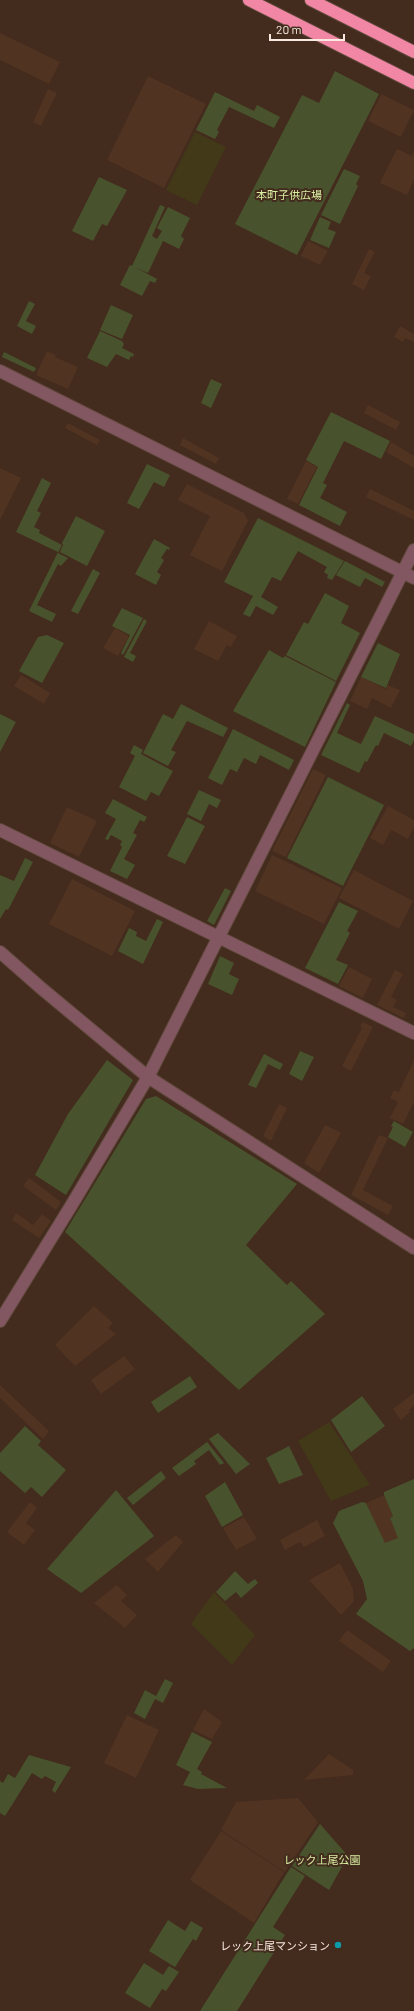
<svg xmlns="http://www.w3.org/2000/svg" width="414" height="2011" viewBox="0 0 414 2011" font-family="Barlow,'Noto Sans JP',sans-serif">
	<rect width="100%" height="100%" fill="#432b1d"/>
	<g fill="#513321">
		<polygon points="0,33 60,62 49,84 0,60"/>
		<polygon points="148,76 206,104 164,188 107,160"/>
		<polygon points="48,89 57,93 41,126 33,122"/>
		<polygon points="381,94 414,110 401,137 368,121"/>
		<polygon points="397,149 412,156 414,152 414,180 407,195 380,183"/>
		<polygon points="308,241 328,251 320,265 301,256"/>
		<polygon points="369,249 375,252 364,273 371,276 364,290 352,284"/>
		<polygon points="400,326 414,334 414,342 405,338 403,342 394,337"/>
		<polygon points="47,351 56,355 55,357 78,367 68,389 36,375"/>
		<polygon points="368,405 400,422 396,430 364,413"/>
		<polygon points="68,423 100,440 97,445 65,428"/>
		<polygon points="183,438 219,458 216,464 180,445"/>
		<polygon points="391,442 414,456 414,468 386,452"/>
		<polygon points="306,461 317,467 298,504 287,499"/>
		<polygon points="0,468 21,478 0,520"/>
		<polygon points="187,484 244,513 248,521 222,571 190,555 210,516 178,500"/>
		<polygon points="370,489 414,511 414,520 366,497"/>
		<polygon points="209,621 237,636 231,647 227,645 218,661 194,649"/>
		<polygon points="115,628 129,636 118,656 103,648"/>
		<polygon points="21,675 50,693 44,704 14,686"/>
		<polygon points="361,677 386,689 388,685 400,690 391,708 372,698 367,709 350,701"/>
		<polygon points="313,769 326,775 286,857 272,851"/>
		<polygon points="388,806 414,820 414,827 408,839 391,830 383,845 370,838"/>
		<polygon points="67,807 97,821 79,857 50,843"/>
		<polygon points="272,855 342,888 324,924 255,891"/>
		<polygon points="354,870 413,901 399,929 339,898"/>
		<polygon points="72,879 135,911 112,956 49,924"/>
		<polygon points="349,967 372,979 363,998 339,986"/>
		<polygon points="395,970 403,974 391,997 397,1000 393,1007 406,1013 404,1018 377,1005"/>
		<polygon points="363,1022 373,1027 351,1071 342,1066 362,1028 360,1026"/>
		<polygon points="414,1060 414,1102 403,1124 390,1118 398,1102 390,1098 394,1090 399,1092"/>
		<polygon points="279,1104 287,1108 271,1141 263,1136"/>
		<polygon points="325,1125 341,1133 319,1173 304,1163"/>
		<polygon points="379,1135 388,1138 363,1190 393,1206 388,1215 351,1195"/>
		<polygon points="29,1178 61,1202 56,1210 23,1186"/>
		<polygon points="16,1213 33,1225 42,1214 51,1221 39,1238 12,1220"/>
		<polygon points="94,1306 113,1323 108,1328 116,1334 75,1366 55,1345"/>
		<polygon points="124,1356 135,1369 101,1394 91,1380"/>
		<polygon points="0,1385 49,1431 43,1439 0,1398"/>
		<polygon points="414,1393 414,1406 409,1410 410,1412 401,1420 393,1409"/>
		<polygon points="384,1495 393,1516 390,1518 399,1538 385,1544 366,1503"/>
		<polygon points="30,1502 37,1508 26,1523 35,1530 24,1545 7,1532"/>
		<polygon points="244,1517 257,1539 236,1550 223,1528"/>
		<polygon points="317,1520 325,1536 304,1547 300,1542 285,1550 280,1540"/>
		<polygon points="176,1535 183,1542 158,1572 145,1559"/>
		<polygon points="340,1563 353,1589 354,1601 341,1615 309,1580"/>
		<polygon points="117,1585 127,1595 121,1601 137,1615 125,1628 94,1603"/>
		<polygon points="347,1630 391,1661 383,1672 339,1641"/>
		<polygon points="204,1709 222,1722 212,1739 193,1730"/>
		<polygon points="127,1715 159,1730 136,1778 104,1763"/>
		<polygon points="329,1754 353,1770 353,1775 304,1780"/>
		<polygon points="298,1798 318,1822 285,1872 221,1830 236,1802"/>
		<polygon points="221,1831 284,1872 254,1923 190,1880"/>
	</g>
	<g fill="#48532d">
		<polygon points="335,71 379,94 297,255 235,224 302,95 319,103"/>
		<polygon points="215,92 254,111 257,105 280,117 274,128 229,107 217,130 219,132 215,139 196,130"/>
		<polygon points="344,169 360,176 356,184 358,186 340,224 321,215"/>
		<polygon points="99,177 127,190 107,226 102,224 93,241 72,231"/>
		<polygon points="160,205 165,207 152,236 157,239 162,231 157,228 168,207 190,218 181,236 184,239 179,249 163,241 148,273 135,267 157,279 155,283 150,281 142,296 120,285 130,265 132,266"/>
		<polygon points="320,217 331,222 328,229 336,232 329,248 310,240"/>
		<polygon points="29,301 35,304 26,321 36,326 32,334 17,326"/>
		<polygon points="111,305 133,315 122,339 100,330"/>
		<polygon points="100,331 122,341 124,344 122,348 134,354 133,357 131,356 129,360 116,354 107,367 87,358"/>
		<polygon points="4,352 36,368 34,372 2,357"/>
		<polygon points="211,379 222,384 211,408 201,403"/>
		<polygon points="331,412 390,441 381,459 344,441 323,483 327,485 320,498 347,512 340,526 299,505 318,467 306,460"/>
		<polygon points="147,464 170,475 164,487 154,482 139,509 127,503"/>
		<polygon points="42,478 51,483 37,511 41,513 34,527 40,530 39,533 62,545 58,553 68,558 61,566 58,564 37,605 56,614 52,622 29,611 58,552 16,532"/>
		<polygon points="76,516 105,531 87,566 60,552 63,545 62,543"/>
		<polygon points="258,518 344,561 332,580 327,578 328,575 324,572 327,567 298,551 281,581 272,577 261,597 278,607 273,615 256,606 250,617 243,614 253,596 224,582"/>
		<polygon points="154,539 170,548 169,550 167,549 161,558 164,560 157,572 161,575 156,585 135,574"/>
		<polygon points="345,561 385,582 382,587 365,578 360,587 336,575"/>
		<polygon points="93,569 100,573 78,614 71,611"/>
		<polygon points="325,593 349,606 341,623 360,633 336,681 286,655 304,622 308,624"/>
		<polygon points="122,608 143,618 123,655 121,653 130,635 112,626"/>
		<polygon points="144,619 147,621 130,653 136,656 133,662 124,657"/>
		<polygon points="47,635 64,643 42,683 19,671 38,637"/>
		<polygon points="378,643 400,654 386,688 361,677"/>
		<polygon points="269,650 283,658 285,656 336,682 305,747 233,711"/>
		<polygon points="347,703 350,705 337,733 361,744 375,716 414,734 414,740 411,746 384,733 378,746 376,745 367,762 365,761 359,773 321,755"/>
		<polygon points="181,704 228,728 223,737 187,721 171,750 176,752 168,766 143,753 163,714 173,719"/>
		<polygon points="0,714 16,722 0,752"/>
		<polygon points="233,729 294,760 289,770 260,755 256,764 244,758 237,772 230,769 222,785 208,778"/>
		<polygon points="134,745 143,750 141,754 173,771 159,796 151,792 146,801 119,787 135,756 130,753"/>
		<polygon points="328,777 384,805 343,886 287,858"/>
		<polygon points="199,790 221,800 217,808 209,804 201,821 187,814"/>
		<polygon points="113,799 147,817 144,822 140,820 133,833 137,835 124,859 135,865 127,879 110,871 122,847 120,845 122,841 111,835 108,840 105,839 116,819 105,813"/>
		<polygon points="187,817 205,826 185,864 167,856"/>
		<polygon points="25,858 33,862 8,910 6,909 0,919 0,875 14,881"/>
		<polygon points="225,888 231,891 214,925 207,921"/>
		<polygon points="339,902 358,911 347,931 350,933 336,960 348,965 338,984 305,968"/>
		<polygon points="157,919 163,922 143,964 118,951 129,928 137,932 136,936 146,941"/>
		<polygon points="220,956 234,963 229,974 239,979 232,995 208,984"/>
		<polygon points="300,1051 314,1057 302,1081 289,1074"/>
		<polygon points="264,1054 283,1064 280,1070 268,1064 256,1088 248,1085"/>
		<polygon points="107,1060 133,1080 66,1195 35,1175 68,1114"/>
		<polygon points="156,1096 297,1184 246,1245 287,1285 291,1281 325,1314 239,1390 65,1232 146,1099"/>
		<polygon points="394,1121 413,1132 405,1147 388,1137 393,1127 391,1126"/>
		<polygon points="190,1376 197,1387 158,1413 151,1402"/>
		<polygon points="362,1396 385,1426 351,1452 331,1420"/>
		<polygon points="25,1426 41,1441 38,1445 66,1470 42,1497 31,1487 25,1493 0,1471 0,1453"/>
		<polygon points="218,1433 250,1464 236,1474 209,1439"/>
		<polygon points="207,1442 224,1463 220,1465 209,1450 194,1461 196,1464 179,1476 172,1468"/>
		<polygon points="289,1446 303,1475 279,1484 266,1458"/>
		<polygon points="161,1471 166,1478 133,1505 127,1498"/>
		<polygon points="414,1479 414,1648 410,1651 356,1614 367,1599 363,1581 333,1523 339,1511 362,1502 366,1503 385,1543 398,1538 390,1518 393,1516 384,1495 384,1492"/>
		<polygon points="225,1482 243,1515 222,1527 205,1496"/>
		<polygon points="116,1490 154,1536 81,1593 47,1569"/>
		<polygon points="235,1571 248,1584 255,1579 258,1583 241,1598 236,1592 225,1601 216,1592"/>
		<polygon points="165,1679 173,1683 163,1703 155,1699 145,1719 134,1713 145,1690 156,1696"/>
		<polygon points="192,1732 212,1742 197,1769 202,1772 201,1774 227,1788 198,1789 183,1785 190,1772 176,1765"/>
		<polygon points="29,1755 71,1767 55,1793 52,1790 56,1782 45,1776 42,1779 32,1773 5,1816 0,1813 0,1781 3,1783 8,1774 15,1778"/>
		<polygon points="320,1824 348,1856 329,1890 292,1866"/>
		<polygon points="291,1867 305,1876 273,1927 285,1935 237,2011 200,2011"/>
		<polygon points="168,1920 185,1931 191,1921 203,1928 196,1941 193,1939 175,1967 149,1951"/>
		<polygon points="144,1963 163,1975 169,1966 179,1972 166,1991 162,1989 150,2008 125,1993"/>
	</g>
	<g fill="#413918">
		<polygon points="195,132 226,147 197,205 166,190"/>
		<polygon points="329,1422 370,1485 331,1501 298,1441"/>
		<polygon points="214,1592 255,1635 232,1665 191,1624"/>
	</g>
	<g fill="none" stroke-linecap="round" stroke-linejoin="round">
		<g stroke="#60493c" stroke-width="14">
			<g id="minor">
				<polyline points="0,371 414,578"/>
				<polyline points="0,830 414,1033"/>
				<polyline points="0,952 41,988 148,1077 414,1248"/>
				<polyline points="0,1321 71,1206 148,1077 414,550"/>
			</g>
		</g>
		<g stroke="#60493c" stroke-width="14">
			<g id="highway">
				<polyline points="249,0 414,83"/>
				<polyline points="311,0 414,52"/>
			</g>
		</g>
		<use href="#minor" stroke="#835762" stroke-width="12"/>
		<use href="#highway" stroke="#f287a5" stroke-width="12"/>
	</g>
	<circle fill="#0f9aa8" stroke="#432b1d" stroke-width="1.5" cx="338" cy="1945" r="4"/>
	<g text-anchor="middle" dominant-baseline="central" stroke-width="4" stroke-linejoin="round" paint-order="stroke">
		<g font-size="11" fill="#d7eea1" stroke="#432b1d">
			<text x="289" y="194">本町子供広場</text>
			<text x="322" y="1859">レック上尾公園</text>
		</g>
		<g font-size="11" fill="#f9e9e0" stroke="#432b1d" text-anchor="end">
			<text x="330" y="1945">レック上尾マンション</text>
		</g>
	</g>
	<path d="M270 34v6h74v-6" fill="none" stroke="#f9e9e0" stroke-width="2"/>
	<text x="276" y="34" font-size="12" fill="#f9e9e0" stroke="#432b1d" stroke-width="3" paint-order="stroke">20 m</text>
</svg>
